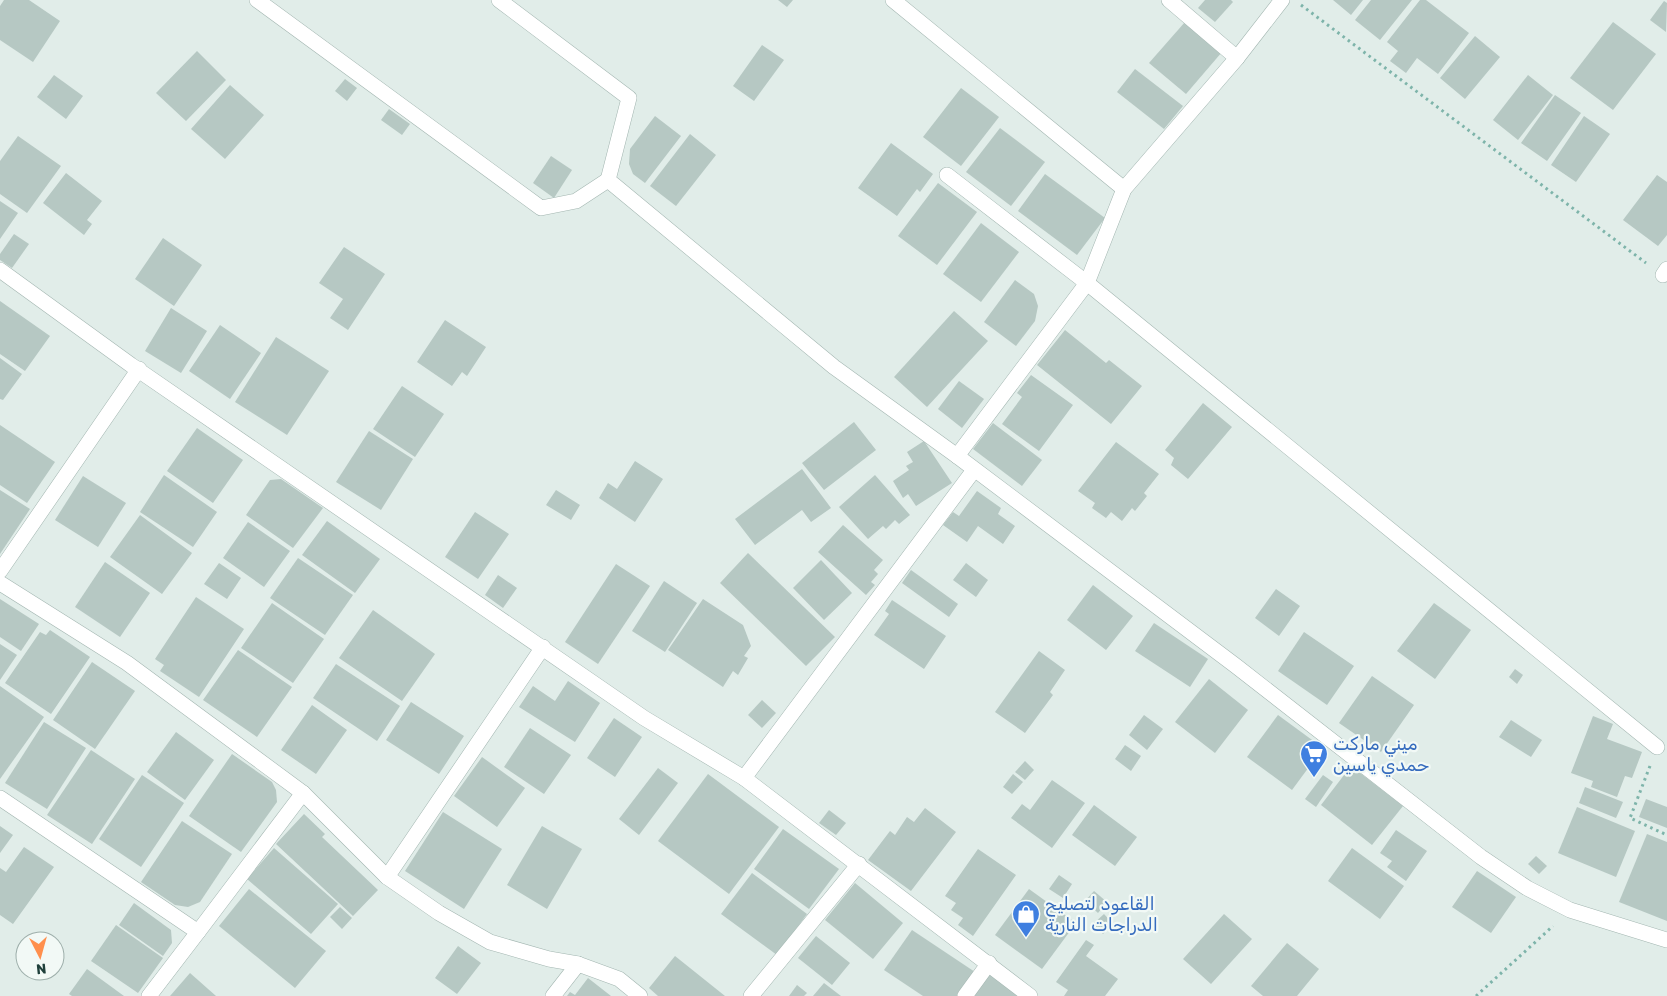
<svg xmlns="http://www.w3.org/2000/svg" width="1667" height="996" viewBox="0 0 1667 996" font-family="Rubik,Cairo,sans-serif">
	<rect width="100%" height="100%" fill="#e1ede9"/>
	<g fill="#b6c8c3">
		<polygon points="4,0 29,0 60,21 33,62 0,40 0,6"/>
		<polygon points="778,0 793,0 787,7"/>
		<polygon points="1205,0 1231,0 1233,2 1215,22 1198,8"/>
		<polygon points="1333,0 1363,0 1351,15"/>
		<polygon points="1371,0 1412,0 1380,40 1355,20"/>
		<polygon points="1420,0 1426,0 1469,33 1438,74 1417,58 1406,73 1390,61 1398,51 1387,42"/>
		<polygon points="1664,1 1667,3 1666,32 1650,20"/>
		<polygon points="1185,22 1222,52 1186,94 1149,63"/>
		<polygon points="1613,22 1656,54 1613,110 1570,78"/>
		<polygon points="1475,36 1500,57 1465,99 1440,78"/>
		<polygon points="762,45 784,60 754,101 733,86"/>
		<polygon points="197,51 226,80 186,121 156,93"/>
		<polygon points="1135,69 1183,106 1164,129 1117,92"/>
		<polygon points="54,75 83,96 66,119 37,97"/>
		<polygon points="1528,75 1553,95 1518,140 1493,120"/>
		<polygon points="345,79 357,88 347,101 335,91"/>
		<polygon points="230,85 264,115 225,159 191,129"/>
		<polygon points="961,88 999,117 961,166 923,137"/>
		<polygon points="1555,95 1581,113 1547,161 1521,143"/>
		<polygon points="389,109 410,124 402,135 381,120"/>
		<polygon points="655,116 681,136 645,183 633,174 629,164 630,149"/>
		<polygon points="1584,116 1610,134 1576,182 1551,165"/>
		<polygon points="1000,128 1045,162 1011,206 966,172"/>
		<polygon points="690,134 716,155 676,206 650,186"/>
		<polygon points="18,136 61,166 27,213 0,194 0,161"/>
		<polygon points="891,143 933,174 920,192 917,189 897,216 858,188"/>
		<polygon points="551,156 572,170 554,198 533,183"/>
		<polygon points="66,173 102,201 87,220 92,224 84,235 43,203"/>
		<polygon points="1045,174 1105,218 1077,255 1018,211"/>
		<polygon points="1657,175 1667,182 1667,235 1658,246 1623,220"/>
		<polygon points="938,183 977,212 937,265 898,236"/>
		<polygon points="0,201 18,213 0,239"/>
		<polygon points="981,223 1019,252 981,302 943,274"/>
		<polygon points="14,234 29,244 12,268 0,260 0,254"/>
		<polygon points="163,238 202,265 174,306 135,279"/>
		<polygon points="344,247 385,274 348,330 330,318 343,299 319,283"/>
		<polygon points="1015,280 1034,294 1038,306 1035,321 1016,346 984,322"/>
		<polygon points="0,301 50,336 25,371 0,354"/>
		<polygon points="171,308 207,331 181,373 145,351"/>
		<polygon points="954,311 988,341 927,407 894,377"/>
		<polygon points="445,320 486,347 467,376 462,372 452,386 417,362"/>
		<polygon points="220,325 261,353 230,399 189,371"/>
		<polygon points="1065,330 1106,363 1109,360 1142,386 1111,424 1037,365"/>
		<polygon points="276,337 329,371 287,435 235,402"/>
		<polygon points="0,358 22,374 3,400 0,399"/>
		<polygon points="1031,375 1073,405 1039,451 1002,424 1022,397 1017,393"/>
		<polygon points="959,381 984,399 962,428 938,409"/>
		<polygon points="402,386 444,414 415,457 373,429"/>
		<polygon points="1203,403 1232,427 1188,479 1171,465 1174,458 1165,450"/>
		<polygon points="854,422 876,450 824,490 802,463"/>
		<polygon points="993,423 1042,460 1022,486 973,449"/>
		<polygon points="0,425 55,462 27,503 0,485"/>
		<polygon points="197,428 243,460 213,503 167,471"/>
		<polygon points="369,431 413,459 381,510 336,482"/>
		<polygon points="924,441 952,483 916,506 908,494 903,498 893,481 909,470 906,466 913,462 907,452"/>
		<polygon points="1116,442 1159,474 1144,493 1147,496 1135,511 1132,508 1122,521 1111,512 1106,518 1092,508 1095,503 1078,491"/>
		<polygon points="635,461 663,479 635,522 599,498 608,483 617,489"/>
		<polygon points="802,469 831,508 811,522 802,510 755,545 735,519"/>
		<polygon points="164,475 217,512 193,547 140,512"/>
		<polygon points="875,475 910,515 899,524 895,520 886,529 883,526 868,539 839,507"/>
		<polygon points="83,476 126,503 98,547 55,520"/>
		<polygon points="281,479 323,508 293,548 246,515 270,480"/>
		<polygon points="0,490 30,509 0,554"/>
		<polygon points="556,490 580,505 571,520 546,505"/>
		<polygon points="977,491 1001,508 998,514 1015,526 1003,544 978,526 967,542 943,525 953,512 959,516"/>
		<polygon points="475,512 509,534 478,579 445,557"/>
		<polygon points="140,515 192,553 162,594 110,557"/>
		<polygon points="327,521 380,559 355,593 302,555"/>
		<polygon points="248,522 290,551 264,587 223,558"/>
		<polygon points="843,525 883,560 874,570 878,574 871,582 875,585 866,595 818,552"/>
		<polygon points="748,553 835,637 806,666 720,583"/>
		<polygon points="298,558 353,595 325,635 270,598"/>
		<polygon points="821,560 852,593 824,620 793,588"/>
		<polygon points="105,562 150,593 120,637 75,607"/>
		<polygon points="219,563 241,578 227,599 204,584"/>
		<polygon points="966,563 988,580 976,597 953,580"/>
		<polygon points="616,564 650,586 598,664 565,642"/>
		<polygon points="911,570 958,604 949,617 902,583"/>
		<polygon points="498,575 517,588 503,608 485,595"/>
		<polygon points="664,581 697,603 665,652 632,631"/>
		<polygon points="1093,585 1133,616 1106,650 1067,620"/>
		<polygon points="1276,589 1300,606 1279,636 1255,618"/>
		<polygon points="196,597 244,629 199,697 160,671 164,665 155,659"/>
		<polygon points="0,599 39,624 21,651 0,637"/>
		<polygon points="703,599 743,625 751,646 744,656 748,658 738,675 733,671 723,687 668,650"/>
		<polygon points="892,600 946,636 924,669 874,635 889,614 885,611"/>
		<polygon points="272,603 324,639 293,683 241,648"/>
		<polygon points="1434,603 1471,630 1435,679 1397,651"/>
		<polygon points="373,610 435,654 402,701 339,658"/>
		<polygon points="1154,623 1208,659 1190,687 1135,651"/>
		<polygon points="50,630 90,657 51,714 5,683 40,632 46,635"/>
		<polygon points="1304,632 1354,666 1327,705 1278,671"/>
		<polygon points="0,644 17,655 0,680"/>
		<polygon points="238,650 292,687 257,737 203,700"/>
		<polygon points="1039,651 1065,670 1050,692 1053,695 1025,733 995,712"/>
		<polygon points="92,662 135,691 95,749 53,720"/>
		<polygon points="336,664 400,706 377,741 313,698"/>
		<polygon points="1515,669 1523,675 1517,684 1509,677"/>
		<polygon points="1372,676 1414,705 1381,752 1339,723"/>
		<polygon points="1209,679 1248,710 1215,753 1175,722"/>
		<polygon points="568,681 600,703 575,742 519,707 533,686 555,701"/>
		<polygon points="0,686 44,717 0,779"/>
		<polygon points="762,700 776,713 762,728 748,715"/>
		<polygon points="411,702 464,736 439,774 386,740"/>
		<polygon points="312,705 347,730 316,774 281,750"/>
		<polygon points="1144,715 1163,729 1147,750 1129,735"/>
		<polygon points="1278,715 1323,748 1292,790 1247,757"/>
		<polygon points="1593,716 1613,724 1607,739 1642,752 1632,778 1625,776 1617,797 1591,787 1593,781 1571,773"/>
		<polygon points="614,718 642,737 615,777 587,758"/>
		<polygon points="1511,720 1542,740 1531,757 1499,737"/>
		<polygon points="44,722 86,748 47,809 5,783"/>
		<polygon points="530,728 571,755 544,794 504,767"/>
		<polygon points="176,732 214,760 185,800 147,772"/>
		<polygon points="1125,745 1141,756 1131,771 1115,759"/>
		<polygon points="91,750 135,779 92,844 47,815"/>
		<polygon points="232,754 272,782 276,790 277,802 241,852 189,816"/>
		<polygon points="482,757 525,788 497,827 454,796"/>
		<polygon points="1025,761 1034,770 1025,780 1015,772"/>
		<polygon points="1351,766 1403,806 1372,845 1321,805"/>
		<polygon points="658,768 678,783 639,835 619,819"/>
		<polygon points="708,774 779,827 729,894 658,841"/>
		<polygon points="1013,774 1023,782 1012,794 1003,787"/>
		<polygon points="142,775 184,803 141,867 99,839"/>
		<polygon points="1323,775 1333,782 1316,807 1305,799"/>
		<polygon points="1052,780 1085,803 1052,848 1011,818 1022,804 1030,810"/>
		<polygon points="1585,787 1623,802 1616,818 1579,803"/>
		<polygon points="1646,799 1667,807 1667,828 1639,817"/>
		<polygon points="1094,805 1137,837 1115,866 1072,835"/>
		<polygon points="1577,807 1635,831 1616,877 1558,853"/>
		<polygon points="925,808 956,832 911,891 868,860 890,831 895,835 907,817 914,822"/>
		<polygon points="829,810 846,823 836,835 819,823"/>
		<polygon points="443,812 502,849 464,909 405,871"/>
		<polygon points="304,814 325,834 322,837 378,890 353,916 276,844"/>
		<polygon points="182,821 232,854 200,902 188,907 175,905 141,882"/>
		<polygon points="0,826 13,835 0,853"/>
		<polygon points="542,826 582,849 547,909 507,885"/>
		<polygon points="783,829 839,869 809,909 754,869"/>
		<polygon points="1396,830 1427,851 1406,881 1387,867 1392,861 1380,853"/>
		<polygon points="1647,834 1667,842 1667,921 1619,902"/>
		<polygon points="24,847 54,867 13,924 0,915 0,868 6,872"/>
		<polygon points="274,848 338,904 311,934 247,879"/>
		<polygon points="1352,848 1404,886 1380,919 1328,881"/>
		<polygon points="978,849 1016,875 973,936 958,925 963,918 951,910 956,903 945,896"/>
		<polygon points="1536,856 1547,866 1539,874 1528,864"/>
		<polygon points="1477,871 1516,897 1491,933 1452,907"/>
		<polygon points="752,873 807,914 777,955 721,914"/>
		<polygon points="1059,875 1072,884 1063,898 1049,889"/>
		<polygon points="855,883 903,923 873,959 825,920"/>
		<polygon points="249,889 326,951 295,988 219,926"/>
		<polygon points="1029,889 1076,923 1042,969 995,935"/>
		<polygon points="1094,891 1107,902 1098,913 1085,901"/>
		<polygon points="134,903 171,930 172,943 163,956 119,925"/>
		<polygon points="340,907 352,918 342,929 330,917"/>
		<polygon points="1104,914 1113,924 1103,934 1093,924"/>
		<polygon points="1224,914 1252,939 1211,984 1183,959"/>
		<polygon points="116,925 163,958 138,993 91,961"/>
		<polygon points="912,930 975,972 959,996 923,996 884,970"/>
		<polygon points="816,936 850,963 832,985 798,958"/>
		<polygon points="1086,940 1094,945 1086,956 1118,979 1105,996 1064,996 1068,990 1056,982"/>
		<polygon points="1287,943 1319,969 1297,996 1263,996 1251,986"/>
		<polygon points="458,946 481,963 457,994 435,978"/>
		<polygon points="675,956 725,996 658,996 649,988"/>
		<polygon points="87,969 124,996 72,996 69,994"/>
		<polygon points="190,973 216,996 170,996"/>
		<polygon points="989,974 1018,996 973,996"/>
		<polygon points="588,978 611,996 567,996 570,992 575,995"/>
		<polygon points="824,983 841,996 813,996"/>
		<polygon points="797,985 807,993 804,996 789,996"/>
	</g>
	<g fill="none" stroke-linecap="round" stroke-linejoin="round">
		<g stroke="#a3b6b1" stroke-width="16">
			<g id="minor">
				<polyline points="257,0 541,208 576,201 608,180"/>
				<polyline points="499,0 629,98 608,180 834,367 957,456 1236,666 1481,857 1527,888 1570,910 1667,940"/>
				<polyline points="893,0 1124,189"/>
				<polyline points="1169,0 1237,58"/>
				<polyline points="947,175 1087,283 1657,747"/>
				<polyline points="0,270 131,365 644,718 744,778 1030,996"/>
				<polyline points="1663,275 1667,269"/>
				<polyline points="957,456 1087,283 1124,189 1237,58 1282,0"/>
				<polyline points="0,571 139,369"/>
				<polyline points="0,583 127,663 303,793 387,877 439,913 490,942 549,959 578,964"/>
				<polyline points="744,778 974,470"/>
				<polyline points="0,798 198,932 149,996"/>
				<polyline points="387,877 543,647"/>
				<polyline points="198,932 303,793"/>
				<polyline points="553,996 578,964 619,979 640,996"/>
				<polyline points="751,996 859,864"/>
				<polyline points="965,996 989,963"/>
			</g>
		</g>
		<g stroke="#7eb4aa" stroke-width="3" stroke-dasharray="2.5 4" stroke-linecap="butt">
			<polyline points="1301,5 1646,263"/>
			<polyline points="1650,766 1630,818 1667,835"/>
			<polyline points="1476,996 1553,926"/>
		</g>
		<use href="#minor" stroke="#fff" stroke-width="15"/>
	</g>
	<defs>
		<g id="supermarket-pin" transform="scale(1.4375)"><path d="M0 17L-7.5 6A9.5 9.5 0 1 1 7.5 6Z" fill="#3f7fe0" stroke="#f2f9f6"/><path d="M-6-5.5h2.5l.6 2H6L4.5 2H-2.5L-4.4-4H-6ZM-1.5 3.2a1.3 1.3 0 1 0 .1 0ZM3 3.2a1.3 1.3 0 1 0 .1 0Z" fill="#fff"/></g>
		<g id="shop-pin" transform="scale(1.4375)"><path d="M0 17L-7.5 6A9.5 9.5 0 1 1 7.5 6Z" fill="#3f7fe0" stroke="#f2f9f6"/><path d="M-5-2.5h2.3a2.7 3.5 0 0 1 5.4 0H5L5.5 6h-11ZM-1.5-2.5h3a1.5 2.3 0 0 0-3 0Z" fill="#fff"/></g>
	</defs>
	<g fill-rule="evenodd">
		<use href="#supermarket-pin" x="1314" y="754"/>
		<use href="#shop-pin" x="1026" y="914"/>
	</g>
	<g text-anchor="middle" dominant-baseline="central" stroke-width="4.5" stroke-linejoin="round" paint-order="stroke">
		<g font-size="18" fill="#366cbe" stroke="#f2f9f6" text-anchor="start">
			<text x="1333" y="744">ميني ماركت<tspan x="1333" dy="21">حمدي ياسين</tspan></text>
			<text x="1045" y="904">القاعود لتصليح<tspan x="1045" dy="21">الدراجات النارية</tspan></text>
		</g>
	</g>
	<g transform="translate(40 956) rotate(174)"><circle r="24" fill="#f2f9f6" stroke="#9eafab"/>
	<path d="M0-4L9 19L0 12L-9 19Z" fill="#ff8f4d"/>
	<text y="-8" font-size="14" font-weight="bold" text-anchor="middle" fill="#1f403b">N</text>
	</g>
</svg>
